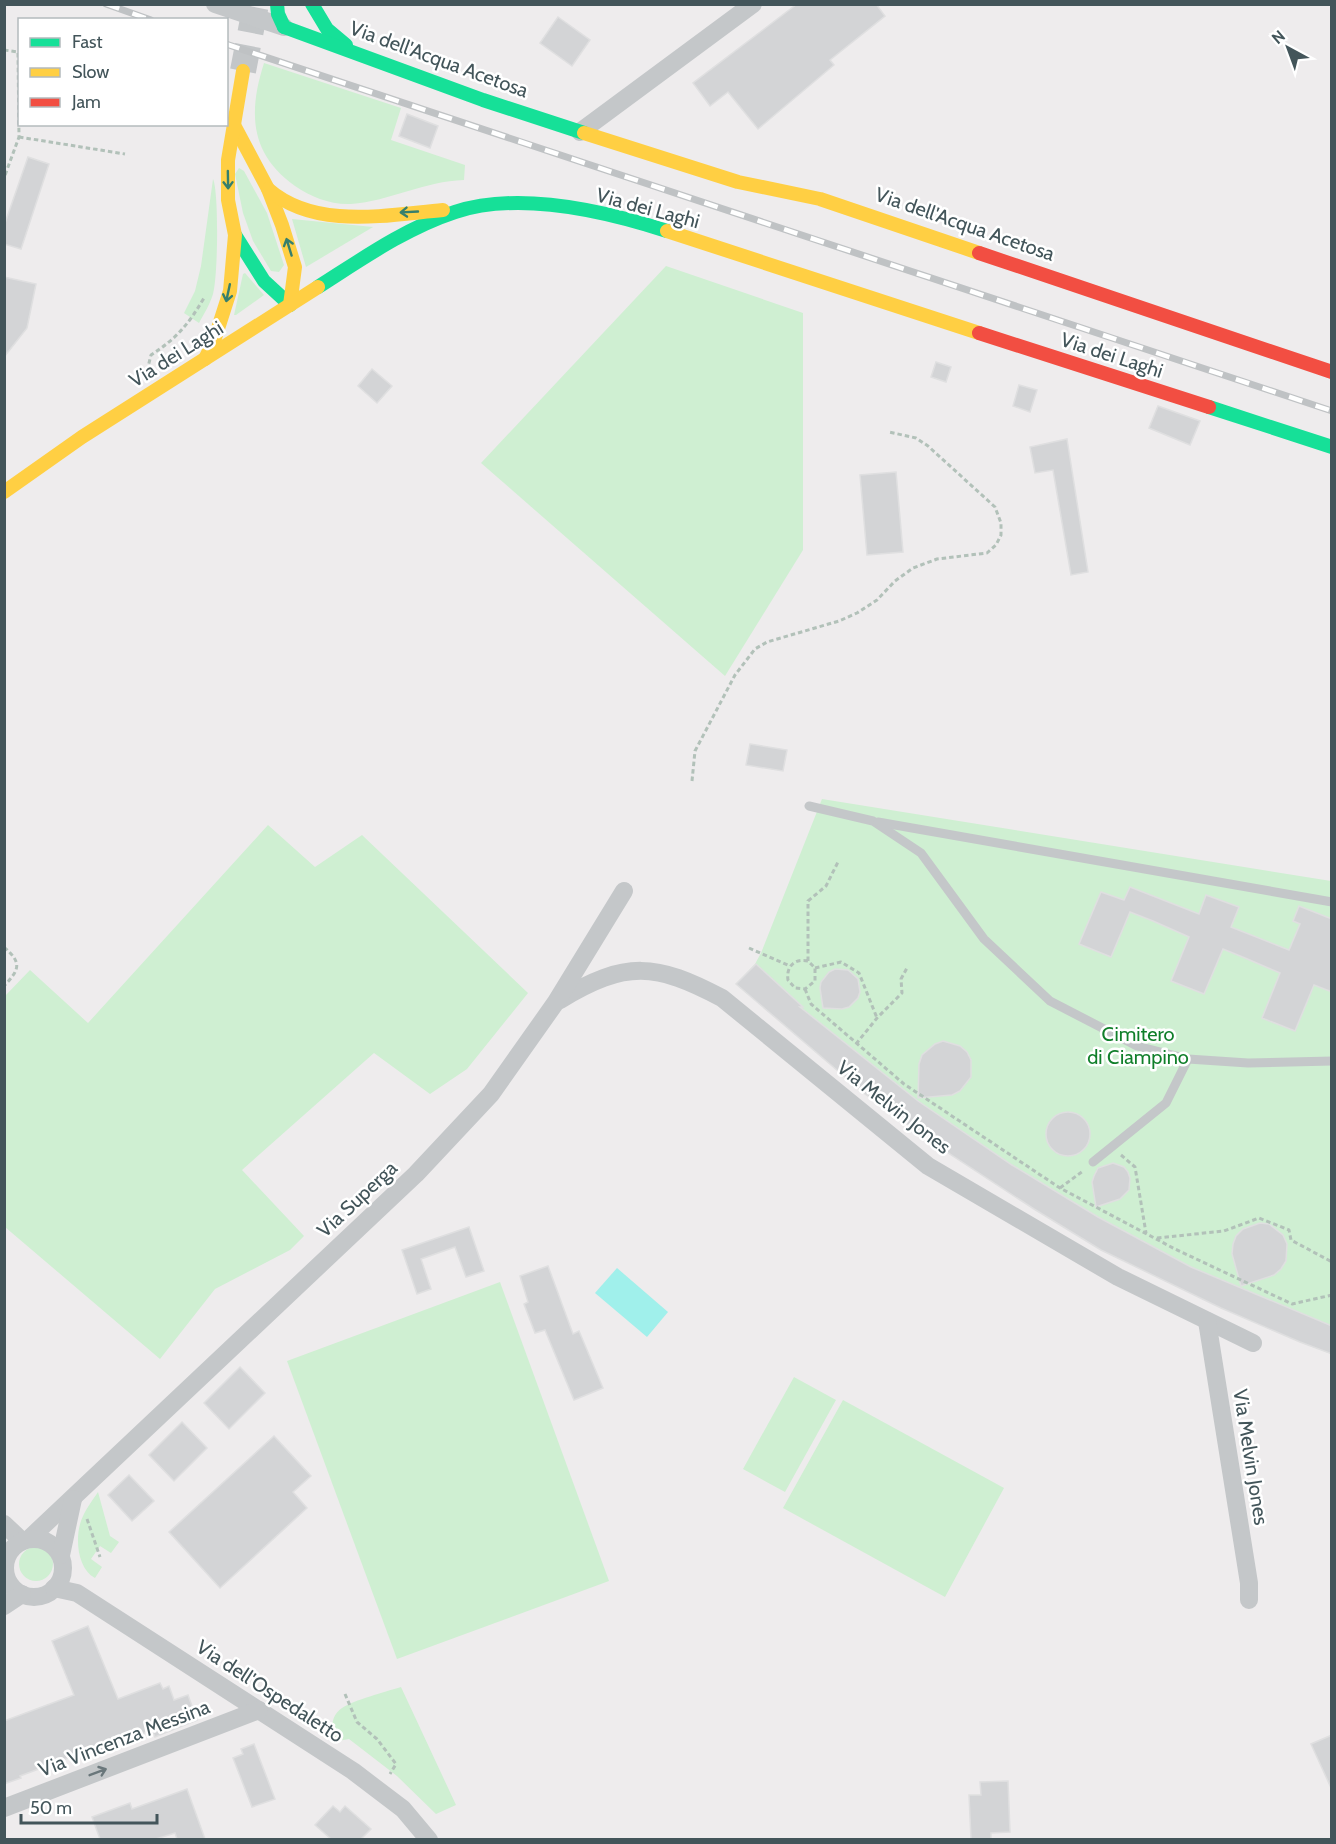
<svg xmlns="http://www.w3.org/2000/svg" width="1336" height="1844" viewBox="0 0 1336 1844" font-family="Cabin,sans-serif">
	<rect width="100%" height="100%" fill="#eeeced"/>
	<g fill="#cfefd2">
		<path d="M 264,63 L 401,108 L 391,140 L 465,165 L 464,180 C 425,181 390,201 351,204 C 331,205 311,197 295,186 C 250,154 248,113 264,63 Z"/>
		<polygon points="239,168 244,171 267,213 284,265 279,272 271,271 253,241 243,213 235,174"/>
		<path d="M 213,179 C 219,192 218,276 213,294 C 210,304 204,314 199,323 L 184,313 L 195,291 L 201,266 Z"/>
		<polygon points="292,219 373,227 306,267"/>
		<polygon points="666,266 803,313 803,550 725,676 481,463"/>
		<polygon points="245,273 264,295 236,315 234,315 243,274"/>
		<polygon points="822,799 1331,881 1331,1354 1300,1342 1221,1308 1101,1250 1034,1209 942,1149 865,1094 736,984 755,964 761,953"/>
		<polygon points="268,825 315,867 362,835 528,993 467,1069 430,1094 374,1053 242,1170 304,1236 290,1250 215,1289 160,1359 5,1227 5,996 30,970 88,1023"/>
		<polygon points="500,1282 609,1581 397,1659 287,1361"/>
		<polygon points="794,1377 836,1400 785,1492 743,1469"/>
		<polygon points="843,1400 1004,1488 945,1597 783,1508"/>
		<path d="M 98,1492 L 110,1536 L 119,1542 L 111,1553 L 100,1546 L 91,1559 L 102,1567 L 95,1578 C 77,1568 75,1538 81,1521 C 85,1510 92,1501 98,1492 Z"/>
		<circle cx="36" cy="1564" r="17"/>
		<path d="M 401,1687 L 456,1805 L 436,1814 L 397,1776 L 349,1739 L 338,1741 C 330,1731 330,1716 342,1708 C 354,1700 385,1692 401,1687 Z"/>
	</g>
	<polygon fill="#a0f0eb" points="617,1268 668,1312 647,1337 595,1293"/>
	<g fill="#d3d4d6" stroke="#dfdfe0" stroke-width="1.5">
		<polygon points="797,4 876,4 885,16 830,60 834,65 758,129 728,92 710,106 693,83"/>
		<polygon points="558,17 590,40 572,66 540,43"/>
		<polygon points="407,114 438,126 430,148 399,136"/>
		<polygon points="28,157 49,164 21,249 4,244 4,226"/>
		<polygon points="4,277 36,284 27,328 4,357"/>
		<polygon points="936,362 951,367 946,382 931,377"/>
		<polygon points="372,369 392,386 377,403 358,386"/>
		<polygon points="1019,385 1037,390 1030,412 1013,406"/>
		<polygon points="1158,406 1200,421 1190,445 1149,428"/>
		<polygon points="1067,439 1088,572 1071,575 1053,470 1035,473 1030,447"/>
		<polygon points="896,472 903,552 867,555 860,475"/>
		<polygon points="750,744 787,750 783,771 746,765"/>
		<polygon points="1130,887 1199,914 1206,895 1239,907 1231,927 1289,950 1300,924 1293,921 1299,906 1332,919 1332,992 1314,985 1295,1031 1262,1018 1280,973 1245,958 1223,949 1204,994 1171,981 1189,937 1153,921 1130,912 1111,957 1079,944 1101,892 1124,900"/>
		<polygon points="756,964 803,1007 800,1007 918,1101 1012,1165 1098,1217 1191,1267 1332,1326 1332,1354 1300,1342 1221,1308 1101,1250 1034,1209 942,1149 865,1094 736,984"/>
		<polygon points="835,969 848,970 858,979 860,992 858,998 849,1007 842,1009 823,1008 820,988 821,982 829,972"/>
		<polygon points="943,1041 960,1046 967,1052 971,1060 971,1077 960,1091 952,1095 918,1098 919,1064 922,1055 935,1044"/>
		<circle cx="1068" cy="1134" r="22"/>
		<polygon points="1113,1163 1124,1167 1128,1172 1130,1178 1129,1190 1120,1199 1096,1207 1092,1182 1094,1176 1098,1168"/>
		<polygon points="1260,1223 1269,1224 1283,1235 1287,1244 1286,1261 1281,1269 1274,1275 1241,1286 1232,1254 1233,1244 1236,1236 1243,1229"/>
		<polygon points="469,1227 484,1271 466,1277 455,1247 421,1259 431,1289 417,1294 402,1250"/>
		<polygon points="548,1266 573,1334 579,1331 603,1388 574,1400 545,1330 535,1333 524,1304 528,1302 520,1276"/>
		<polygon points="240,1367 265,1393 229,1429 204,1403"/>
		<polygon points="182,1422 207,1448 174,1481 149,1455"/>
		<polygon points="274,1436 311,1476 293,1492 307,1508 220,1588 169,1532"/>
		<polygon points="129,1475 154,1501 132,1521 108,1495"/>
		<polygon points="88,1626 118,1699 160,1683 163,1689 169,1686 174,1700 188,1695 197,1720 155,1737 152,1730 96,1752 95,1748 20,1776 21,1778 4,1784 4,1721 74,1695 52,1641"/>
		<polygon points="1332,1735 1332,1790 1311,1744"/>
		<polygon points="254,1744 275,1799 252,1807 233,1758 243,1754 241,1749"/>
		<polygon points="1008,1781 1010,1832 991,1833 991,1839 971,1839 969,1795 981,1795 980,1782"/>
		<polygon points="187,1789 205,1839 177,1839 175,1833 156,1839 100,1839 92,1817 130,1803 132,1809"/>
		<polygon points="333,1806 340,1812 345,1806 371,1829 361,1839 331,1839 315,1825"/>
	</g>
	<g fill="none" stroke-linecap="round" stroke-linejoin="round">
		<polyline stroke="#c3c6c8" stroke-width="26" stroke-dasharray="26 13" stroke-linecap="butt" points="243,71 256,4"/>
		<g stroke="#b2c1b9" stroke-width="3" stroke-dasharray="4.5 3" stroke-linecap="butt">
			<polyline points="179,5 179,4"/>
			<polyline points="4,50 18,52 19,137 4,178"/>
			<polyline points="19,137 125,154"/>
			<path d="M 147,371 L 151,355 C 177,338 188,325 204,298"/>
			<polyline points="692,781 695,751 735,675 755,649 767,642 839,621 857,613 877,600 895,581 913,568 937,559 987,553 996,545 1001,535 1001,523 995,507 928,446 916,438 889,432"/>
			<path d="M 4,947 C 22,963 20,969 4,986"/>
			<polyline points="749,948 790,966"/>
			<path d="M 808,961 C 794,958 786,967 788,980 L 795,988 L 805,989 L 815,981 L 815,968 L 808,961 L 808,901 L 826,886 L 838,862"/>
			<polyline points="815,968 841,962 859,973 877,1018"/>
			<polyline points="805,989 811,1004 904,1084 1060,1188 1175,1249 1292,1304 1332,1295"/>
			<polyline points="856,1044 877,1018 902,993 901,979 908,966"/>
			<polyline points="1121,1155 1135,1167 1146,1233"/>
			<polyline points="1060,1188 1083,1171"/>
			<polyline points="1157,1238 1224,1231 1259,1218 1289,1230 1291,1240 1332,1262"/>
			<polyline points="87,1519 100,1557"/>
			<polyline points="345,1694 357,1722 377,1739 396,1764 390,1774"/>
		</g>
		<g stroke="#c4c7c9" stroke-width="9">
			<polyline points="809,806 873,821 921,853 984,939 1050,1001 1137,1046 1188,1059 1248,1063 1332,1061"/>
			<polyline points="878,822 1332,902"/>
			<polyline points="1093,1162 1166,1103 1188,1059"/>
		</g>
		<g stroke="#c4c7c9" stroke-width="18">
			<polyline points="215,4 284,27"/>
			<polyline points="580,132 753,4"/>
			<path d="M 560,1000 C 626,960 656,963 722,998 L 928,1166 L 1118,1277 L 1253,1343"/>
			<polyline points="1207,1321 1249,1583 1249,1600"/>
			<polyline points="4,1524 22,1541"/>
			<polyline points="30,1538 416,1174 491,1094 556,1002 624,891"/>
			<circle cx="34" cy="1568" r="29"/>
			<polyline points="61,1555 73,1499"/>
			<polyline points="54,1588 77,1593 353,1771 403,1809 429,1840"/>
			<polyline points="4,1606 22,1594"/>
			<polyline points="4,1808 259,1710"/>
		</g>
		<g stroke="#16e098" stroke-width="14">
			<polyline points="277,4 278,14 284,27"/>
			<polyline points="312,4 327,29 346,45"/>
			<polyline points="284,27 483,100 584,133"/>
			<polyline points="235,235 264,281 290,305"/>
			<path d="M 318,287 C 362,259 406,228 455,212 C 519,191 605,211 667,231"/>
			<polyline points="1209,407 1332,447"/>
		</g>
		<g stroke="#ffcf43" stroke-width="14">
			<polyline points="234,125 268,189 282,225 295,267 290,305"/>
			<polyline points="584,133 738,182 820,199 979,253"/>
			<path d="M 268,189 C 315,230 386,215 443,210"/>
			<polyline points="667,231 979,333"/>
			<polyline points="205,359 214,341 230,291 235,235 228,200 228,160 243,71"/>
			<polyline points="4,492 82,437 318,287"/>
		</g>
		<g stroke="#f24e42" stroke-width="14">
			<polyline points="979,253 1332,372"/>
			<polyline points="979,333 1209,407"/>
		</g>
		<g stroke="#bfc2c4" stroke-width="7">
			<g id="rail">
				<polyline points="106,4 151,20"/>
				<polyline points="226,44 1332,411"/>
			</g>
		</g>
		<use href="#rail" stroke="#fff" stroke-width="4.5" stroke-dasharray="14" stroke-linecap="butt"/>
	</g>
	<defs><path id="oneway-shaft" d="M-6 0H5M1.5-3L5.5 0L1.5 3" fill="none" stroke-width="1.6" stroke-linecap="round" stroke-linejoin="round" transform="scale(1.5)"/></defs>
	<g stroke="#367f6d">
		<use href="#oneway-shaft" transform="translate(228 180) rotate(89)"/>
		<use href="#oneway-shaft" transform="translate(409 212) rotate(177)"/>
		<use href="#oneway-shaft" transform="translate(289 247) rotate(-107)"/>
		<use href="#oneway-shaft" transform="translate(228 293) rotate(102)"/>
	</g>
	<use stroke="#6a777b" href="#oneway-shaft" transform="translate(98 1772) rotate(-21)"/>
	<g text-anchor="middle" dominant-baseline="central" stroke-width="5" stroke-linejoin="round" paint-order="stroke">
		<g font-size="20" fill="#43555a" stroke="#fff">
			<text transform="translate(439 59) rotate(20)">Via dell'Acqua Acetosa</text>
			<text transform="translate(648 208) rotate(15)">Via dei Laghi</text>
			<text transform="translate(965 224) rotate(19)">Via dell'Acqua Acetosa</text>
			<text transform="translate(176 354) rotate(-32)">Via dei Laghi</text>
			<text transform="translate(1112 355) rotate(18)">Via dei Laghi</text>
			<text transform="translate(894 1107) rotate(38)">Via Melvin Jones</text>
			<text transform="translate(357 1199) rotate(-43)">Via Superga</text>
			<text transform="translate(1251 1457) rotate(81)">Via Melvin Jones</text>
			<text transform="translate(270 1691) rotate(33)">Via dell'Ospedaletto</text>
			<text transform="translate(124 1738) rotate(-21)">Via Vincenza Messina</text>
		</g>
		<g font-size="20" fill="#107f2a" stroke="#fff">
			<text x="1138" y="1034">Cimitero<tspan x="1138" dy="23">di Ciampino</tspan></text>
		</g>
	</g>
	<rect width="1336" height="1844" fill="none" stroke="#43555a" stroke-width="12"/>
	<rect x="18" y="18" width="210" height="108" fill="#ffffff" stroke="#b4bbbd" stroke-width="1.5"/>
	<rect x="30" y="38" width="30" height="9" fill="#16e098" stroke="#b4bbbd" stroke-width="1.5"/>
	<text x="72" y="48" font-size="18" fill="#43555a">Fast</text>
	<rect x="30" y="68" width="30" height="9" fill="#ffcf43" stroke="#b4bbbd" stroke-width="1.5"/>
	<text x="72" y="78" font-size="18" fill="#43555a">Slow</text>
	<rect x="30" y="98" width="30" height="9" fill="#f24e42" stroke="#b4bbbd" stroke-width="1.5"/>
	<text x="72" y="108" font-size="18" fill="#43555a">Jam</text>
	<g transform="translate(1288 48) rotate(319)" stroke="#ffffff" stroke-width="4.5" paint-order="stroke">
	<path d="M0-4.5L10 22L0 15L-10 22Z" fill="#43555a"/>
	<text y="-9" font-size="16" font-weight="bold" text-anchor="middle" fill="#43555a">N</text>
	</g>
	<path d="M21 1814v9h136v-9" fill="none" stroke="#43555a" stroke-width="3"/>
	<text x="30" y="1814" font-size="18" fill="#43555a" stroke="#ffffff" stroke-width="4.5" paint-order="stroke">50 m</text>
</svg>
